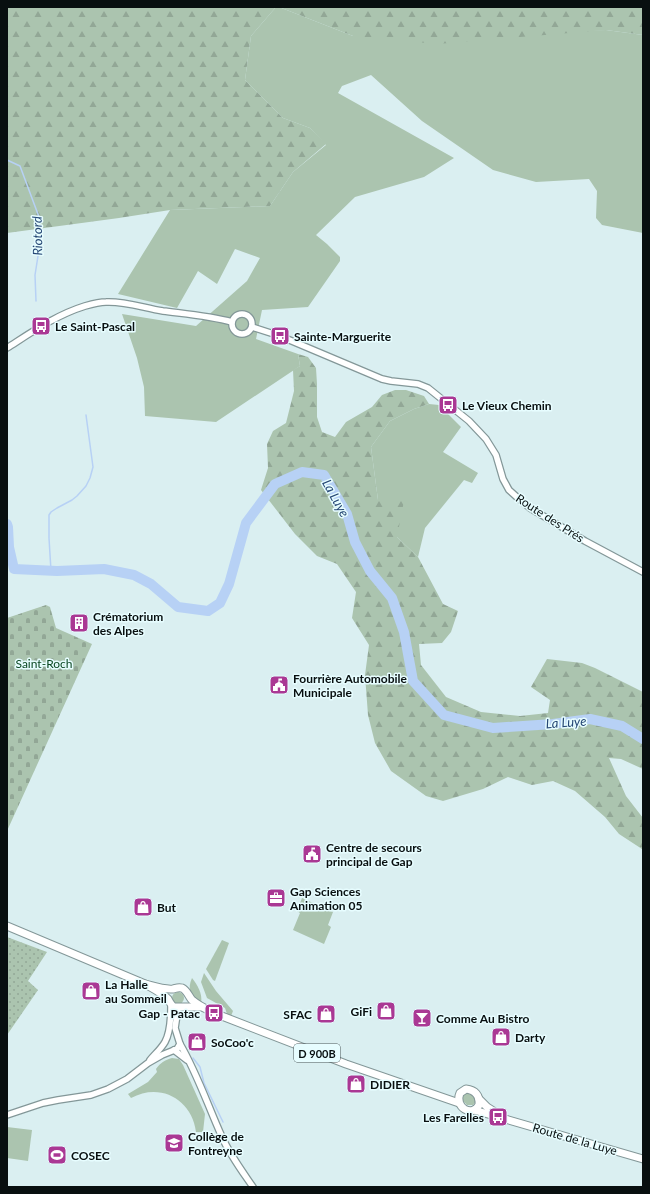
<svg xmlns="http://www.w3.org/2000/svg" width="650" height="1194" viewBox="0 0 650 1194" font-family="Lato,sans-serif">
	<defs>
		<pattern id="forest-firs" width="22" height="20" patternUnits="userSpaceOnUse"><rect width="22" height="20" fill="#abc4af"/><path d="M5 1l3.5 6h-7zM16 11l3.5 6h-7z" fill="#92a796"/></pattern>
		<pattern id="cemetery-stones" width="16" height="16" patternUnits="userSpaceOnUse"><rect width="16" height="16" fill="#abc4af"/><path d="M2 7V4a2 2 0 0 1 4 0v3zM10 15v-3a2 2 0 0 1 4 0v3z" fill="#92a796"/></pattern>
		<pattern id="park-dots" width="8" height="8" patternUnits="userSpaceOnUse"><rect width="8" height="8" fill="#abc4af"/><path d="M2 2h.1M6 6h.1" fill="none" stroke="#92a796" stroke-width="1.8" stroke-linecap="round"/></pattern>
	</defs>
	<rect width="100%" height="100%" fill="#daeff1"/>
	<g fill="#abc4af">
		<polygon points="276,7 279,7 353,36 606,30 643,35 643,233 602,225 596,218 597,191 589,179 536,182 493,170 422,121 371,75 342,86 338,93 454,158 424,177 355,197 316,235 327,244 340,257 340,261 308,307 262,310 256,339 298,354 300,366 216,422 145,416 144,387 137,358 122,314 196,326 247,281 260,258 235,249 217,284 198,271 177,308 118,294 170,210 270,206 293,172 326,145 310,128 283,118 245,80 251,36"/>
		<polygon points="429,404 439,405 461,427 443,452 478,473 472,483 464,480 425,528 418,557 397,537 378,500 371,447 390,421 414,409"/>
		<polygon points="302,898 333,912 328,925 331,927 324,944 293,930 300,913 297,911"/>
		<polygon points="222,940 229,943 215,981 213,980 206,969"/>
		<polygon points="204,973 216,991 233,1011 231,1016 227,1014 225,1008 207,998 201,982"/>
		<path d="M 192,978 C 197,984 203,994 201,1003 C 190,997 187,989 192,978 Z"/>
		<circle cx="178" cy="998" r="6"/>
		<path d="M 172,1058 L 179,1059 L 183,1065 L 205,1114 L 203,1132 L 196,1132 C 192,1099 160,1082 131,1098 L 128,1094 L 148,1082 L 157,1072 L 156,1069 C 160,1063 165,1060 172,1058 Z"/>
		<path d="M 467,1092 C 472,1094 476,1097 475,1103 L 473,1105 L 467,1105 L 462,1100 L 462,1094 Z"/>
		<polygon points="7,1127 32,1130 28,1161 7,1158"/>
	</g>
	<g fill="url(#forest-firs)">
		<polygon points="7,7 276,7 251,36 245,80 283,118 310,128 326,144 293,172 270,206 170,210 119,218 7,233"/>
		<polygon points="279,7 643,7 643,35 606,30 437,44 353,36"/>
		<polygon points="298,354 308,357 316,368 317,384 317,417 322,432 335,437 346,422 372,407 382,395 395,390 406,390 424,396 429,404 414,409 390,421 371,447 378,500 404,501 397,537 418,557 443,604 458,611 451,632 442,643 419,644 421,665 446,697 481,712 520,716 548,713 550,700 531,687 547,659 582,663 595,668 643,692 643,769 621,759 609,758 626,796 643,818 643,853 642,849 619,834 605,817 575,791 553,781 532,785 508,777 483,789 443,801 426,796 391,771 375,743 368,715 365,675 369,645 352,618 356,592 337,564 317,556 295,534 261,490 268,468 267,444 273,431 286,423 294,391 293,370 300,366"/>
	</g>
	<polygon fill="url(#cemetery-stones)" points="46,605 50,607 56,628 92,644 7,831 7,618"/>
	<polygon fill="url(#park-dots)" points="7,937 47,952 28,981 38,990 7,1035"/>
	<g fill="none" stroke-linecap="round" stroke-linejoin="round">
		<g stroke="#b7d1f5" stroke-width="1.5">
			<polyline points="7,160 20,166 39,217 38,256 35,275 36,301"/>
			<polyline points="51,571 49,538 49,515 51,512 57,508 72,500 77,496 86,486 90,478 93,467 86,415"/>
			<polyline points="193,1058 200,1067 204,1083 223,1122"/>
		</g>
		<polyline stroke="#b7d1f5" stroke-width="10" points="7,524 8,527 9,547 14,569 57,571 104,569 134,575 151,584 178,607 208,611 220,603 229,584 246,523 275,484 302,472 324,475 347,514 355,542 370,571 392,598 404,632 413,681 444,715 493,728 553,724 590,719 622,726 643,739"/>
		<g stroke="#839798" stroke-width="8">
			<g id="minor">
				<circle cx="242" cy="324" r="10"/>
				<polyline points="252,327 280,336 382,379 391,381 418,384 428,388 469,421 486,439 496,455 503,479 509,490 519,499 530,508 585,541 643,572"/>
				<path d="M 7,348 C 32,332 56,315 85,306 C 92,304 99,302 106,302 C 125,301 144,308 163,311 C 186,314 210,316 232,322"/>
				<path d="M 180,1044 C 197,1073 208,1106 222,1137 C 230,1155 242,1171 253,1187"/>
				<polyline points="174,1050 187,1060"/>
				<path d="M 150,1060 C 155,1054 161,1049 165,1042 C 170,1033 171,1016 171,1005"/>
				<polyline points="7,1115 43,1103 58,1100 91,1095 108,1089 127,1079 148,1063 162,1055 177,1049 180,1044 175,1028 178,1008"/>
			</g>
		</g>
		<g stroke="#839798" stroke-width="9">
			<g id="major">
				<path d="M 7,926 L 145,984 C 152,988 162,993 168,999 C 170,1003 171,1005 174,1007 L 200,1007"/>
				<path d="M 145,984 C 153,986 164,990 173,989 C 177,988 178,987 182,988 C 187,990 189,997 192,1000 C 199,1006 206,1009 214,1013 L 346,1064 L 459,1103"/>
				<path d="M 466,1089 C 475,1090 480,1095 479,1105 C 472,1118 454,1107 460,1093 Z"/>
				<polyline points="479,1099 487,1107 498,1114"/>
				<polyline points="474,1110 643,1159"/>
			</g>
		</g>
		<use href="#minor" stroke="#fff" stroke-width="5.5"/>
		<use href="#major" stroke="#fff" stroke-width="7"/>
	</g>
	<defs>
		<g id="bus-square" transform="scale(1)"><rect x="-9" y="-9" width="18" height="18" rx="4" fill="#aa3894" stroke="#e7fdff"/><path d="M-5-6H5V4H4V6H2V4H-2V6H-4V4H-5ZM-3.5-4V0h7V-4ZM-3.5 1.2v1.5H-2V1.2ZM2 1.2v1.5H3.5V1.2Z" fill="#fff"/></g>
		<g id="building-square" transform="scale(1)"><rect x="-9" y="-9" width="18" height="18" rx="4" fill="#aa3894" stroke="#e7fdff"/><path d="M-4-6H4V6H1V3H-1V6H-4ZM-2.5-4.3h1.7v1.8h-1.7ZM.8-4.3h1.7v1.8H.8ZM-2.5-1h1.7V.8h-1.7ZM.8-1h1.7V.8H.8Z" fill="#fff"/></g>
		<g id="civic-square" transform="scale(1)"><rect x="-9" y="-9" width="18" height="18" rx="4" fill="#aa3894" stroke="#e7fdff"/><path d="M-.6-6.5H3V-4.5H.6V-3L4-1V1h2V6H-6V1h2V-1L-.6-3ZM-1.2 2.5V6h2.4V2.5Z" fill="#fff"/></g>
		<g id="office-square" transform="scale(1)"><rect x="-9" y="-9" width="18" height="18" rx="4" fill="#aa3894" stroke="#e7fdff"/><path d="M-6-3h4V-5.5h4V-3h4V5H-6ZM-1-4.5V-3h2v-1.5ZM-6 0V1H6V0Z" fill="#fff"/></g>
		<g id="shop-square" transform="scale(1)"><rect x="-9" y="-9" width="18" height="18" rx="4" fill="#aa3894" stroke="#e7fdff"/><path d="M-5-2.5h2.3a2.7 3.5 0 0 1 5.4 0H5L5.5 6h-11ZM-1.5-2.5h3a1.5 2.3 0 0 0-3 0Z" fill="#fff"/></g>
		<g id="bar-square" transform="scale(1)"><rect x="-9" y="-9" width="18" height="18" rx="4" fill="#aa3894" stroke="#e7fdff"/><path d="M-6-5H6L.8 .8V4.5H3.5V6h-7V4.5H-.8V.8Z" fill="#fff"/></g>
		<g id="school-square" transform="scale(1)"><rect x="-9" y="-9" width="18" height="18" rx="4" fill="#aa3894" stroke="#e7fdff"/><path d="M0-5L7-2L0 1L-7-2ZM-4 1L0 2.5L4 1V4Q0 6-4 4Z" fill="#fff"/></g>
		<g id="stadium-square" transform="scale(1)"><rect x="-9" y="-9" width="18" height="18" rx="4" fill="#aa3894" stroke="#e7fdff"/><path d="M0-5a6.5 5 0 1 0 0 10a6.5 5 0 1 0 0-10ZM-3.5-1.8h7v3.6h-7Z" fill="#fff"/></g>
	</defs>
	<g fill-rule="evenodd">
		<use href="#bus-square" x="41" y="326"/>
		<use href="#bus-square" x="280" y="336"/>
		<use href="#bus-square" x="448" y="405"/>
		<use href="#building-square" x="79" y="623"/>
		<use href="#civic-square" x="279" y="685"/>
		<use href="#civic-square" x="312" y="854"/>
		<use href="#office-square" x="276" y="898"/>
		<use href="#shop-square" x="143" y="907"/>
		<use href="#shop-square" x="91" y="991"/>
		<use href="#shop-square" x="386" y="1011"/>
		<use href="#bus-square" x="214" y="1013"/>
		<use href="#shop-square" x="326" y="1014"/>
		<use href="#bar-square" x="422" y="1018"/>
		<use href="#shop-square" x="501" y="1037"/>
		<use href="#shop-square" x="197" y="1042"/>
		<use href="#shop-square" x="356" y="1084"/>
		<use href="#bus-square" x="498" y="1117"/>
		<use href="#school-square" x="174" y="1143"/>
		<use href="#stadium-square" x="57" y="1155"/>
	</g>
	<g text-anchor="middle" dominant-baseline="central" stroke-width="3" stroke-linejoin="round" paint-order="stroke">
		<rect fill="#e7fdff" stroke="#4b5658" stroke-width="1" x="294" y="1044" width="46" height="18" rx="3"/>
		<g font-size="11" font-weight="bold" fill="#080f10">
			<text x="317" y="1053">D 900B</text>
		</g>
		<g font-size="12" font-weight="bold" fill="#080f10" stroke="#e7fdff" text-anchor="start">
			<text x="55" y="326">Le Saint-Pascal</text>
			<text x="294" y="336">Sainte-Marguerite</text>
			<text x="462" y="405">Le Vieux Chemin</text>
			<text x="93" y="616">Crématorium<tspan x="93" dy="14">des Alpes</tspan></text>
			<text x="293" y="678">Fourrière Automobile<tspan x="293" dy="14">Municipale</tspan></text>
			<text x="326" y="847">Centre de secours<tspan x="326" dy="14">principal de Gap</tspan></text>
			<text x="290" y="891">Gap Sciences<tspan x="290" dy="14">Animation 05</tspan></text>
			<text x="157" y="907">But</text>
			<text x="105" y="984">La Halle<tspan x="105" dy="14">au Sommeil</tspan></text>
			<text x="372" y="1011" text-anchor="end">GiFi</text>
			<text x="200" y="1013" text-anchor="end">Gap - Patac</text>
			<text x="312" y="1014" text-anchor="end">SFAC</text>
			<text x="436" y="1018">Comme Au Bistro</text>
			<text x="515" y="1037">Darty</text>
			<text x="211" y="1042">SoCoo'c</text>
			<text x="370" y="1084">DIDIER</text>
			<text x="484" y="1117" text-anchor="end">Les Farelles</text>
			<text x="188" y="1136">Collège de<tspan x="188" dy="14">Fontreyne</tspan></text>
			<text x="71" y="1155">COSEC</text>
		</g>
		<g font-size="12" fill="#080f10" stroke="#e7fdff">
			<text transform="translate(550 518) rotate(33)">Route des Prés</text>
			<text transform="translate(575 1139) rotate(16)">Route de la Luye</text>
		</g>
		<g font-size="12" fill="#094620" stroke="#e7fdff">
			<text x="44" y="663">Saint-Roch</text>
		</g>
		<g font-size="13" font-style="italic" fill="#254775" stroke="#e7fdff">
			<text transform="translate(37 236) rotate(-91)">Riotord</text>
			<text transform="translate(336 498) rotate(61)">La Luye</text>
			<text transform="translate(566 722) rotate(-4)">La Luye</text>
		</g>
	</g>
	<rect width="650" height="1194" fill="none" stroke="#080f10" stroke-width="16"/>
</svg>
